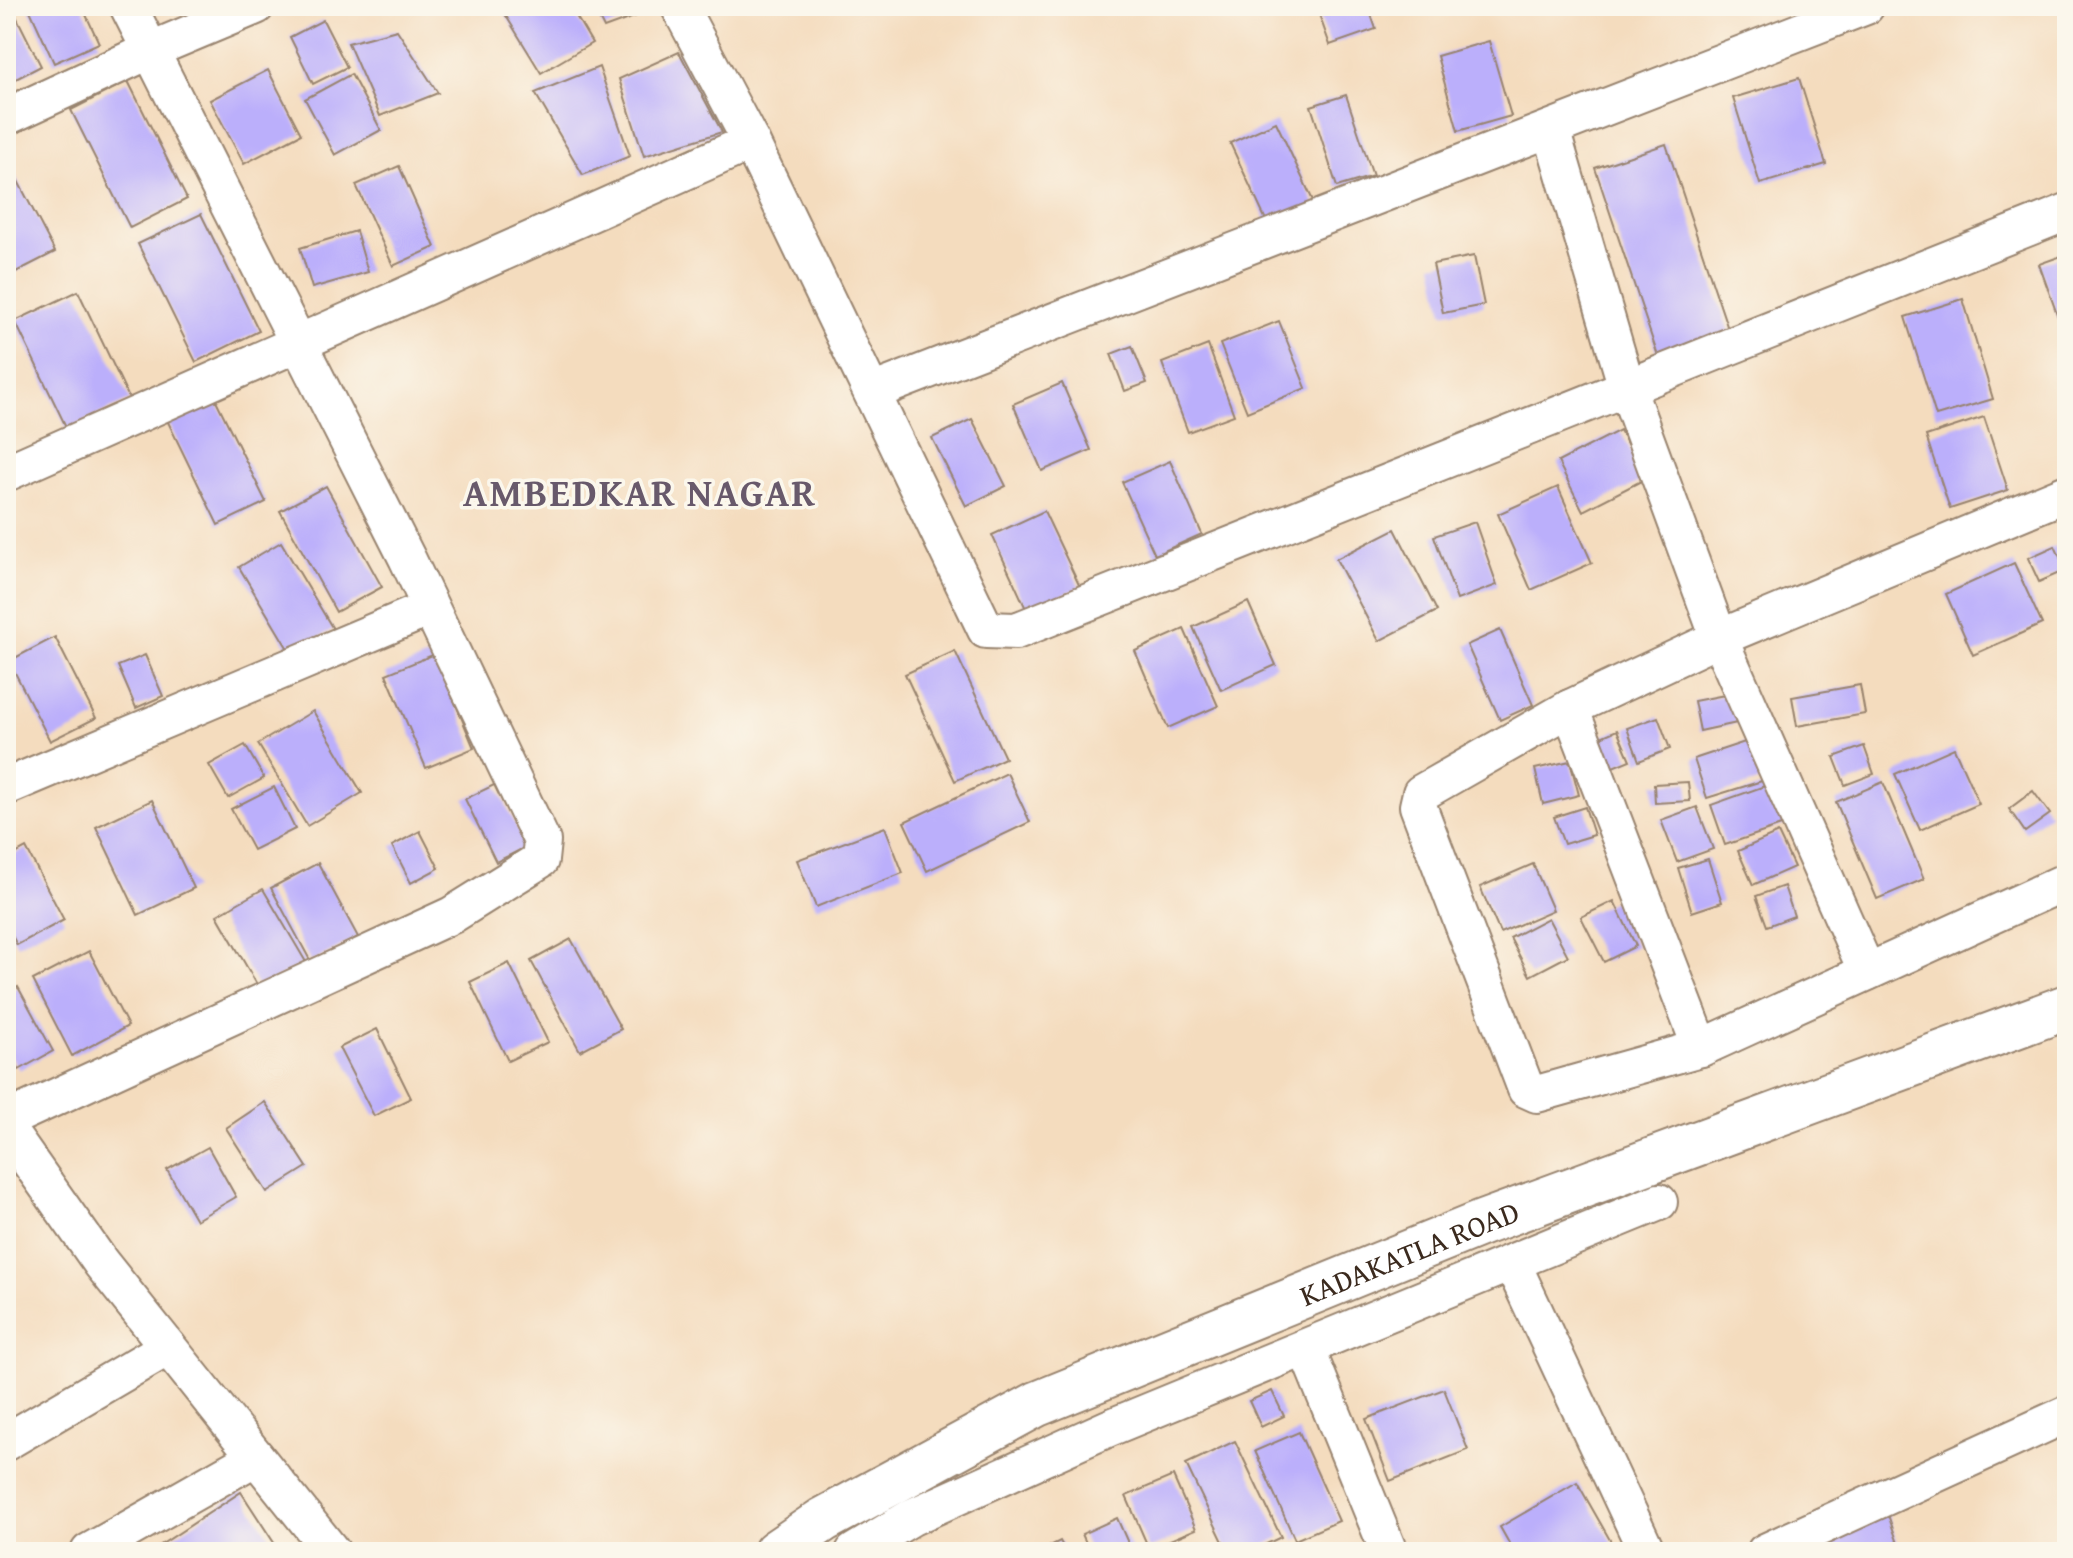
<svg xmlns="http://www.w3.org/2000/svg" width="2073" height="1558" viewBox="0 0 2073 1558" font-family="'Gentium Book Plus',serif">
	<rect width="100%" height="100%" fill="#fbf7ec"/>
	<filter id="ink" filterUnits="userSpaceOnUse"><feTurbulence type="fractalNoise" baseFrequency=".0125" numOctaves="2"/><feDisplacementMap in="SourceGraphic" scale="16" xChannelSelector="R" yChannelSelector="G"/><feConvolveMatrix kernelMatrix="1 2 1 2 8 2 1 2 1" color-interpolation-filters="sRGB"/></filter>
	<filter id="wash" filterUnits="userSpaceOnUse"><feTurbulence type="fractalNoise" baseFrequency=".006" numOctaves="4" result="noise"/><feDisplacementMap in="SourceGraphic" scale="32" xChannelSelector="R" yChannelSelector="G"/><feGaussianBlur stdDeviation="1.8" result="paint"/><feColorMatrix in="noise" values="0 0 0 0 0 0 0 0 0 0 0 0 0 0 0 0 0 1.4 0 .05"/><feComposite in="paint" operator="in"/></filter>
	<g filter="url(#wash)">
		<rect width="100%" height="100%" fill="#f4dcbe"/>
		<g id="blocks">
			<g fill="#bbaffb">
				<polygon points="6,6 11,6 41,66 6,84"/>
				<polygon points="28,6 82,6 99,43 54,63"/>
				<polygon points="500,6 570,6 592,43 541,73"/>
				<polygon points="593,6 642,6 645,13 604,28"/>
				<polygon points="1316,6 1368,6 1376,29 1330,45"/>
				<polygon points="323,20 347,67 313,84 290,37"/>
				<polygon points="397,30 438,93 380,116 348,43"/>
				<polygon points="1489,41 1511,116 1458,131 1437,56"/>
				<polygon points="679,52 722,132 644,156 619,79"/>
				<polygon points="599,67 630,156 583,175 535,93"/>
				<polygon points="268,70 301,134 244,164 210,100"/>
				<polygon points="351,74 381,130 335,155 305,99"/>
				<polygon points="1799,78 1826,164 1760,184 1733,98"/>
				<polygon points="128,81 187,199 130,228 71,110"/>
				<polygon points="1346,95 1373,176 1337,187 1311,106"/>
				<polygon points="1276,122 1316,207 1270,229 1230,143"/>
				<polygon points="1666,144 1729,332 1658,356 1595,168"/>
				<polygon points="6,158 55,252 6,277"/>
				<polygon points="399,166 435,247 393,266 356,185"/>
				<polygon points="201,214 259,331 196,362 138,244"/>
				<polygon points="356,231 368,272 312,288 300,248"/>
				<polygon points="2067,254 2067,342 2039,264"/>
				<polygon points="1474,256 1484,305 1443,313 1433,264"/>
				<polygon points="78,291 130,400 67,429 15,321"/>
				<polygon points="1963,299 1993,399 1936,416 1905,317"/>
				<polygon points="1279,321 1306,388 1247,412 1220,344"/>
				<polygon points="1208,345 1234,415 1188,432 1162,363"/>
				<polygon points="1132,346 1147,383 1125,391 1111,354"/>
				<polygon points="1062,383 1091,450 1042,471 1013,404"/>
				<polygon points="214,396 266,502 218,525 167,420"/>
				<polygon points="1984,417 2008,490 1950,509 1926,436"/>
				<polygon points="972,419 1006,486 966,506 932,438"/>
				<polygon points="1620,430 1645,479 1583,511 1558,462"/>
				<polygon points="1170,461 1202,534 1155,555 1122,482"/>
				<polygon points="326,486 382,587 336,612 280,511"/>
				<polygon points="1558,487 1592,563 1531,590 1498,514"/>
				<polygon points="1044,511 1080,587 1027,611 992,535"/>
				<polygon points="1475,522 1497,585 1457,600 1434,536"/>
				<polygon points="1395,529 1437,611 1379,641 1336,559"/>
				<polygon points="281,542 333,629 291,654 239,567"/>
				<polygon points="2055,546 2066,570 2039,582 2028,558"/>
				<polygon points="2014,563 2042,624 1973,655 1946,594"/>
				<polygon points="1248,602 1276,665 1221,690 1193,627"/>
				<polygon points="1184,629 1218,706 1168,728 1135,651"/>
				<polygon points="1500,630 1533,705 1500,720 1467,645"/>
				<polygon points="55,637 96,718 50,741 9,661"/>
				<polygon points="955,651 1005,758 955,781 905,674"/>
				<polygon points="435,654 474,748 426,768 386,674"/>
				<polygon points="145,655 163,696 136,708 118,666"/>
				<polygon points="1860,685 1865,714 1797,726 1792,697"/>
				<polygon points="1730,694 1737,723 1700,731 1694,701"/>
				<polygon points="313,711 362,793 307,826 258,744"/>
				<polygon points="1658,717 1670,749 1639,761 1627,728"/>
				<polygon points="1617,730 1630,760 1608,769 1596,739"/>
				<polygon points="1751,740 1765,780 1707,798 1694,759"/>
				<polygon points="245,745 264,778 228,798 209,765"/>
				<polygon points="1864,746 1874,774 1845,785 1834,757"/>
				<polygon points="1954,748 1979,804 1920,830 1895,774"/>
				<polygon points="1570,761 1579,795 1543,804 1535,769"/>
				<polygon points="1007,773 1030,822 927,871 904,822"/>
				<polygon points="1688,782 1690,801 1655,803 1654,784"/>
				<polygon points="1883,782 1924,879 1877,899 1836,802"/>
				<polygon points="1773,783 1787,824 1725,845 1711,805"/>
				<polygon points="496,784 526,847 496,862 465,799"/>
				<polygon points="274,787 295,829 253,850 231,809"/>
				<polygon points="2033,791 2050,814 2025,832 2009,809"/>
				<polygon points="152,800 194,888 138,915 96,827"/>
				<polygon points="1585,807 1594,835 1564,844 1554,817"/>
				<polygon points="1697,807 1713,849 1677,862 1661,820"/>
				<polygon points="885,827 903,873 816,907 797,860"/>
				<polygon points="420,831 439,868 411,883 392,846"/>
				<polygon points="1778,833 1794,867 1753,885 1738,851"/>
				<polygon points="26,848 64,920 17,945 6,925 6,859"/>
				<polygon points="1708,859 1722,902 1692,912 1678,868"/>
				<polygon points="318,863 358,937 311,962 271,888"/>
				<polygon points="1533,864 1553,910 1500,933 1480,887"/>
				<polygon points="1784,886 1794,916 1767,926 1756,896"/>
				<polygon points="263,889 306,962 259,988 217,915"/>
				<polygon points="1614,901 1636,946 1604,962 1581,917"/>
				<polygon points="1548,918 1568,956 1530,976 1510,938"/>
				<polygon points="571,939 621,1029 580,1051 531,961"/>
				<polygon points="89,951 128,1026 72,1056 33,980"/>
				<polygon points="509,963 548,1042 508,1061 470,982"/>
				<polygon points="18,987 53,1051 19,1070 6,1046 6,994"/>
				<polygon points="377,1029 411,1098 374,1116 339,1048"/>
				<polygon points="265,1102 307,1167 267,1192 226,1128"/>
				<polygon points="208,1147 236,1197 196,1220 167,1170"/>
				<polygon points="1444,1389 1468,1450 1390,1481 1366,1419"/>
				<polygon points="1272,1391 1284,1416 1261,1427 1249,1401"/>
				<polygon points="1299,1432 1339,1521 1295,1540 1255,1451"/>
				<polygon points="1235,1441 1281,1537 1250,1552 1228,1552 1186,1464"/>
				<polygon points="1173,1476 1196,1529 1149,1549 1126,1496"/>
				<polygon points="1577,1482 1614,1547 1605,1552 1514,1552 1500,1527"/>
				<polygon points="241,1492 280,1552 150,1552"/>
				<polygon points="1887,1512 1901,1552 1825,1552 1820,1536"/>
				<polygon points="1117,1518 1132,1552 1090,1552 1082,1534"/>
				<polygon points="1060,1541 1066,1552 1038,1552"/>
			</g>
		</g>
	</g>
	<g filter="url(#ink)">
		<use href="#blocks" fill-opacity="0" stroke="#98836e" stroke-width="2"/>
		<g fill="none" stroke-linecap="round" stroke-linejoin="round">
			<g stroke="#98836e" stroke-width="40">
				<g id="minor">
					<polyline points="679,6 751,142"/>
					<polyline points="6,117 151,50 256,6"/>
					<polyline points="1551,129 1627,388 1719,638 1867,972"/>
					<polyline points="872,392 1866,6"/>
					<polyline points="6,473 751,142 986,630 1016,631 2067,212"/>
					<polyline points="2067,493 1719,638 1570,708 1421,793 1418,806 1526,1089 1537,1094 1701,1048 2067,881"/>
					<polyline points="1570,708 1701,1048"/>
					<polyline points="6,787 430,608"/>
					<polyline points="6,1120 452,915 540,860 542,841 407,558 128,6"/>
					<polyline points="6,1128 101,1263 332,1552"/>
					<polyline points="1512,1263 1647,1552"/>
					<polyline points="1306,1348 1389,1552"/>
					<polyline points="6,1442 168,1347"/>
					<polyline points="89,1552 256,1457"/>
					<polyline points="854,1552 912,1517 1109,1428 1659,1202"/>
					<polyline points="1765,1552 2067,1414"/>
				</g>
			</g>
			<g stroke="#98836e" stroke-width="48">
				<g id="tertiary">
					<path id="s1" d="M 776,1552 L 823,1520 L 1037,1404 L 1482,1223 L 2067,1007"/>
				</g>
			</g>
			<use href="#minor" stroke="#fff" stroke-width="36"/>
			<use href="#tertiary" stroke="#fff" stroke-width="44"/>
		</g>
	</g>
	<g text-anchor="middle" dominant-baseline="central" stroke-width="7" stroke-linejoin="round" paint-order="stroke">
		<g font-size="30" fill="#3b2a1e" stroke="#fbf7ec">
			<text stroke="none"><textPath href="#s1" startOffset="702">KADAKATLA ROAD</textPath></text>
		</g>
		<g font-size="38" font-weight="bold" letter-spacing="2" fill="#68596b" stroke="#fbf7ec">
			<text x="640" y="492">AMBEDKAR NAGAR</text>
		</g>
	</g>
	<rect width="2073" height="1558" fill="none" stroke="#fbf7ec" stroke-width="32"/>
</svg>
